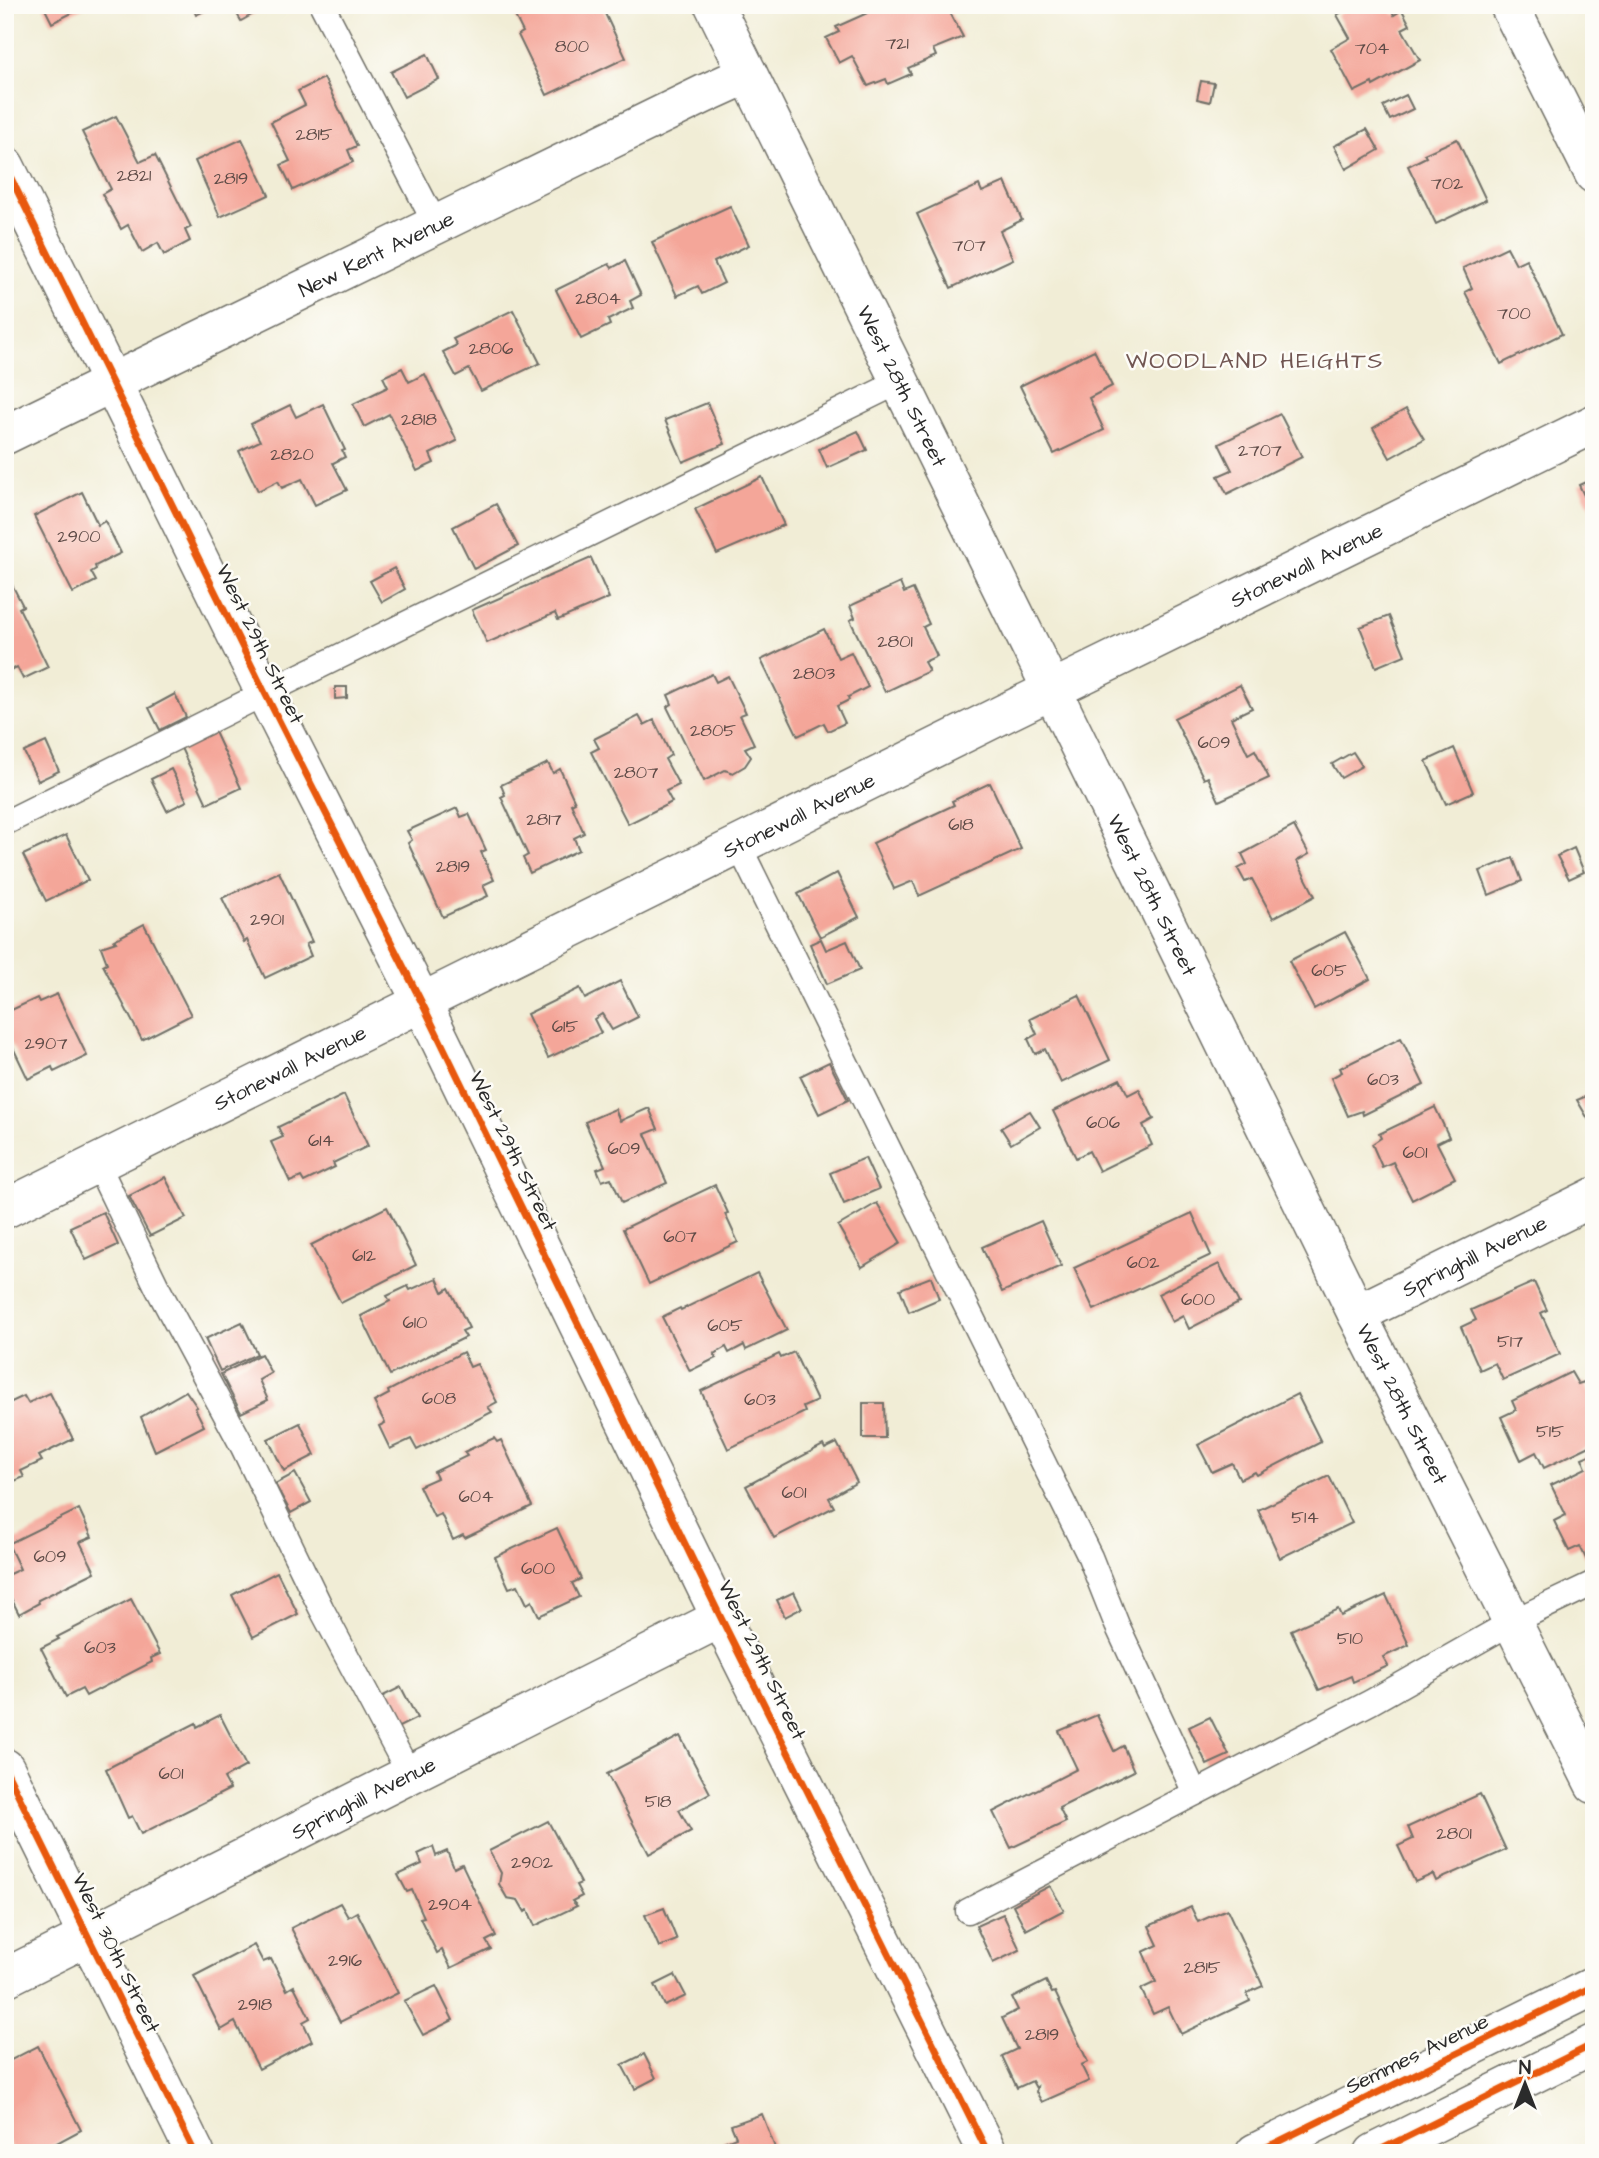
<svg xmlns="http://www.w3.org/2000/svg" width="1599" height="2158" viewBox="0 0 1599 2158" font-family="'Architects Daughter',sans-serif">
	<rect width="100%" height="100%" fill="#fdfcf7"/>
	<filter id="ink" filterUnits="userSpaceOnUse"><feTurbulence type="fractalNoise" baseFrequency=".0143" numOctaves="2"/><feDisplacementMap in="SourceGraphic" scale="14" xChannelSelector="R" yChannelSelector="G"/><feConvolveMatrix kernelMatrix="1 2 1 2 8 2 1 2 1" color-interpolation-filters="sRGB"/></filter>
	<filter id="wash" filterUnits="userSpaceOnUse"><feTurbulence type="fractalNoise" baseFrequency=".00686" numOctaves="4" result="noise"/><feDisplacementMap in="SourceGraphic" scale="28" xChannelSelector="R" yChannelSelector="G"/><feGaussianBlur stdDeviation="1.57" result="paint"/><feColorMatrix in="noise" values="0 0 0 0 0 0 0 0 0 0 0 0 0 0 0 0 0 1.4 0 .05"/><feComposite in="paint" operator="in"/></filter>
	<g filter="url(#wash)">
		<rect width="100%" height="100%" fill="#f1edd6"/>
		<g id="blocks">
			<g fill="#f4a699">
				<polygon points="43,5 88,5 52,23"/>
				<polygon points="192,5 217,5 196,15"/>
				<polygon points="232,5 269,5 241,21"/>
				<polygon points="533,5 601,5 626,58 547,95 518,35 523,32 514,14"/>
				<polygon points="885,5 946,5 963,37 933,49 936,56 908,68 911,74 888,84 886,79 868,86 852,56 839,63 826,38 839,32 836,27"/>
				<polygon points="1355,5 1389,5 1394,15 1402,10 1410,25 1402,29 1420,60 1373,86 1372,83 1354,92 1331,49 1350,38 1337,15"/>
				<polygon points="427,54 439,79 404,97 391,72"/>
				<polygon points="324,78 357,146 348,150 353,162 293,190 281,165 290,161 271,122 305,105 298,91"/>
				<polygon points="1201,81 1214,83 1210,102 1197,99"/>
				<polygon points="1406,95 1413,109 1390,120 1383,106"/>
				<polygon points="116,116 140,162 155,155 191,227 185,230 190,241 164,255 158,243 142,252 128,225 121,229 102,194 111,189 82,132"/>
				<polygon points="1367,129 1379,150 1346,169 1334,146"/>
				<polygon points="242,139 269,195 220,217 195,161"/>
				<polygon points="1457,139 1486,200 1436,224 1408,166 1426,157 1424,154"/>
				<polygon points="1005,182 1022,220 1000,231 1013,259 951,288 917,214 979,185 982,192"/>
				<polygon points="730,206 749,245 714,262 724,283 702,294 698,286 677,296 652,242"/>
				<polygon points="1507,247 1516,264 1526,259 1562,334 1501,364 1465,292 1472,288 1463,268"/>
				<polygon points="625,261 641,295 630,301 633,308 608,320 610,325 581,339 556,290 609,264 612,268"/>
				<polygon points="513,310 540,363 481,391 469,369 456,376 443,352 457,345 453,339"/>
				<polygon points="1094,350 1112,386 1089,398 1104,430 1054,454 1020,386"/>
				<polygon points="402,368 409,382 425,374 457,441 430,454 434,463 417,471 389,414 364,427 353,404 388,387 383,377"/>
				<polygon points="707,403 725,444 683,462 665,420"/>
				<polygon points="323,404 345,450 342,451 345,457 333,463 347,490 315,505 302,479 282,488 278,481 258,491 239,451 260,441 251,424 290,405 296,417"/>
				<polygon points="1406,409 1424,439 1390,458 1373,428"/>
				<polygon points="1280,414 1302,457 1227,494 1218,476 1232,470 1219,444"/>
				<polygon points="858,431 867,450 827,468 819,449"/>
				<polygon points="762,477 784,525 717,554 695,509"/>
				<polygon points="1594,478 1594,516 1579,485"/>
				<polygon points="82,492 98,525 105,521 121,553 95,566 96,569 91,572 96,581 73,593 34,516"/>
				<polygon points="496,504 518,546 474,569 453,527"/>
				<polygon points="591,558 609,598 558,620 555,613 487,643 472,610"/>
				<polygon points="394,568 405,589 382,602 370,581"/>
				<polygon points="5,571 23,606 19,608 48,667 23,679 17,667 5,673"/>
				<polygon points="900,583 904,593 913,589 929,624 923,627 937,656 924,662 929,671 885,692 850,620 855,618 850,606"/>
				<polygon points="1389,616 1405,655 1376,667 1360,627"/>
				<polygon points="824,629 838,658 851,652 868,687 848,697 849,700 837,706 845,723 828,731 824,723 798,736 761,660"/>
				<polygon points="712,674 716,682 728,676 746,713 740,715 754,744 745,748 751,757 745,766 733,773 725,770 704,781 667,707 672,704 668,695"/>
				<polygon points="1240,685 1252,708 1231,718 1248,754 1255,750 1269,778 1219,801 1208,777 1204,779 1174,718"/>
				<polygon points="335,687 347,687 347,698 335,699"/>
				<polygon points="175,694 186,717 160,730 149,708"/>
				<polygon points="639,716 644,725 654,720 671,755 665,759 679,785 666,791 672,802 628,824 591,752 599,748 594,739"/>
				<polygon points="215,732 241,788 207,804 181,748"/>
				<polygon points="46,742 59,771 38,781 24,752"/>
				<polygon points="1454,748 1473,792 1446,804 1426,761"/>
				<polygon points="1353,752 1362,766 1341,778 1332,764"/>
				<polygon points="548,763 553,773 560,769 575,802 571,804 584,833 574,838 579,850 530,873 523,858 528,855 501,797 505,795 501,785"/>
				<polygon points="171,769 187,801 167,811 151,779"/>
				<polygon points="990,783 1021,849 919,896 913,881 894,889 873,843 954,805 952,801"/>
				<polygon points="457,808 461,817 469,814 486,850 481,852 494,880 483,885 488,896 443,917 408,843 412,840 407,831"/>
				<polygon points="1294,826 1309,854 1297,861 1315,896 1273,918 1252,879 1245,882 1238,869 1247,864 1242,854"/>
				<polygon points="66,835 88,880 46,901 23,855"/>
				<polygon points="1574,848 1584,872 1569,879 1557,856"/>
				<polygon points="1513,858 1522,881 1489,895 1480,871"/>
				<polygon points="279,872 312,942 306,944 311,956 265,978 247,940 244,942 222,898"/>
				<polygon points="837,873 859,917 820,937 798,894"/>
				<polygon points="144,924 191,1015 142,1040 103,965 107,963 101,947 116,942 114,940"/>
				<polygon points="1345,932 1370,979 1314,1009 1289,961"/>
				<polygon points="821,939 826,950 847,941 860,970 827,984 810,944"/>
				<polygon points="620,981 638,1017 612,1030 602,1014 594,1019 601,1033 548,1058 527,1014 580,988 585,999"/>
				<polygon points="57,994 87,1056 54,1072 52,1067 28,1079 5,1031 5,1013 37,998 39,1002"/>
				<polygon points="1079,995 1110,1060 1061,1083 1045,1049 1035,1054 1028,1039 1037,1034 1030,1019"/>
				<polygon points="1401,1038 1424,1085 1363,1115 1362,1111 1348,1116 1331,1078 1342,1072 1340,1068"/>
				<polygon points="829,1062 848,1100 819,1114 800,1076"/>
				<polygon points="1120,1079 1128,1095 1139,1089 1154,1119 1143,1125 1152,1145 1099,1171 1089,1151 1076,1158 1053,1111"/>
				<polygon points="1594,1093 1594,1129 1577,1100"/>
				<polygon points="344,1095 368,1146 333,1163 335,1167 304,1182 301,1177 290,1182 271,1142 283,1137 278,1127"/>
				<polygon points="1435,1107 1449,1137 1437,1143 1455,1178 1412,1200 1393,1162 1382,1167 1372,1144 1381,1138 1379,1134"/>
				<polygon points="649,1108 658,1129 645,1134 667,1183 622,1203 611,1178 602,1181 597,1169 605,1166 585,1122 615,1109 620,1121"/>
				<polygon points="1030,1111 1040,1127 1011,1144 1001,1128"/>
				<polygon points="865,1158 879,1189 844,1204 830,1173"/>
				<polygon points="165,1177 186,1218 150,1236 129,1196"/>
				<polygon points="715,1185 728,1213 725,1214 738,1242 649,1284 623,1229"/>
				<polygon points="877,1203 901,1243 862,1267 838,1226"/>
				<polygon points="387,1207 416,1265 341,1303 311,1245"/>
				<polygon points="103,1212 118,1245 86,1260 70,1227"/>
				<polygon points="1192,1213 1211,1255 1094,1310 1074,1268"/>
				<polygon points="1041,1221 1061,1266 1002,1292 982,1247"/>
				<polygon points="1219,1264 1239,1303 1189,1329 1183,1316 1172,1322 1158,1294"/>
				<polygon points="757,1273 787,1330 746,1350 744,1345 729,1353 726,1347 714,1354 716,1358 690,1371 662,1317 680,1308 681,1310"/>
				<polygon points="931,1277 939,1299 909,1312 900,1289"/>
				<polygon points="437,1278 443,1292 449,1288 469,1328 462,1331 466,1337 390,1375 361,1316 390,1301 387,1296 408,1286 410,1290"/>
				<polygon points="1534,1282 1547,1310 1541,1313 1560,1354 1503,1380 1495,1363 1480,1370 1461,1327 1476,1320 1471,1310"/>
				<polygon points="242,1322 257,1354 220,1371 205,1339"/>
				<polygon points="463,1352 470,1367 477,1364 497,1402 488,1407 492,1412 417,1450 411,1439 390,1449 379,1426 385,1423 374,1402 389,1394 388,1391"/>
				<polygon points="794,1352 817,1401 803,1407 805,1412 728,1449 701,1391 779,1354 781,1358"/>
				<polygon points="261,1354 271,1373 259,1380 268,1400 241,1413 221,1374"/>
				<polygon points="1571,1372 1578,1384 1584,1382 1594,1401 1594,1444 1544,1468 1536,1452 1521,1460 1501,1417 1516,1410 1512,1401"/>
				<polygon points="186,1391 197,1407 195,1408 204,1426 155,1451 141,1417"/>
				<polygon points="50,1393 73,1439 39,1456 42,1461 21,1471 24,1477 5,1485 5,1405 24,1396 28,1403"/>
				<polygon points="1297,1394 1321,1442 1257,1475 1255,1472 1240,1479 1232,1463 1212,1472 1198,1445"/>
				<polygon points="863,1403 884,1403 885,1438 863,1438"/>
				<polygon points="300,1423 315,1455 284,1471 268,1439"/>
				<polygon points="494,1438 497,1442 501,1440 532,1506 465,1538 463,1535 453,1540 441,1514 434,1517 419,1486 437,1478 434,1472 467,1456 464,1452"/>
				<polygon points="837,1443 857,1482 829,1498 834,1507 774,1538 746,1486 823,1445 825,1449"/>
				<polygon points="1594,1453 1594,1558 1587,1561 1580,1546 1569,1551 1554,1521 1566,1515 1551,1485 1586,1468 1582,1458"/>
				<polygon points="295,1473 311,1502 291,1513 275,1484"/>
				<polygon points="1329,1476 1352,1523 1280,1558 1258,1510"/>
				<polygon points="79,1509 92,1537 80,1542 95,1572 38,1600 39,1603 19,1614 5,1586 5,1576 20,1569 8,1544"/>
				<polygon points="557,1528 581,1579 572,1583 579,1597 539,1616 532,1601 527,1604 518,1585 509,1588 495,1557"/>
				<polygon points="277,1572 298,1614 253,1637 232,1595"/>
				<polygon points="794,1592 802,1608 785,1617 777,1600"/>
				<polygon points="1386,1595 1409,1645 1383,1657 1388,1666 1353,1682 1351,1676 1319,1690 1291,1630 1338,1609 1341,1616"/>
				<polygon points="131,1599 160,1654 151,1658 152,1662 86,1696 82,1689 66,1697 41,1648 59,1639 57,1637"/>
				<polygon points="401,1687 417,1718 395,1729 379,1698"/>
				<polygon points="220,1715 246,1766 224,1778 230,1789 141,1834 132,1816 128,1818 106,1769 196,1723 197,1727"/>
				<polygon points="1097,1715 1114,1751 1123,1746 1134,1771 1059,1808 1066,1822 1011,1848 993,1812 1077,1769 1059,1731"/>
				<polygon points="1210,1717 1229,1755 1207,1765 1189,1727"/>
				<polygon points="680,1736 710,1793 679,1810 691,1831 649,1854 607,1774"/>
				<polygon points="1480,1794 1506,1850 1436,1881 1433,1874 1415,1882 1398,1846 1413,1839 1408,1827"/>
				<polygon points="548,1821 581,1883 576,1885 582,1896 572,1901 577,1906 535,1926 528,1910 525,1912 518,1900 507,1898 499,1884 501,1873 489,1851"/>
				<polygon points="433,1847 436,1856 447,1851 454,1868 462,1864 496,1936 486,1941 491,1949 451,1968 442,1950 437,1953 420,1918 424,1917 412,1890 407,1892 398,1875 422,1864 418,1854"/>
				<polygon points="1050,1886 1064,1910 1026,1930 1013,1905"/>
				<polygon points="340,1903 348,1917 357,1912 398,1993 340,2022 291,1928"/>
				<polygon points="1191,1907 1198,1922 1227,1909 1263,1986 1247,1993 1250,2001 1181,2034 1168,2007 1153,2014 1141,1989 1156,1982 1143,1952 1158,1945 1149,1926"/>
				<polygon points="664,1908 677,1940 659,1947 645,1915"/>
				<polygon points="1003,1914 1020,1950 993,1963 976,1926"/>
				<polygon points="254,1945 263,1962 271,1959 287,1990 294,1986 310,2018 303,2022 312,2041 259,2069 235,2022 221,2030 194,1976"/>
				<polygon points="675,1975 686,1996 665,2006 655,1985"/>
				<polygon points="1046,1981 1052,1993 1055,1992 1088,2062 1081,2065 1089,2081 1042,2102 1036,2092 1037,2087 1036,2088 1032,2081 1017,2088 1002,2056 1017,2049 1002,2018 1018,2010 1012,1998"/>
				<polygon points="436,1986 453,2020 423,2035 404,2001"/>
				<polygon points="38,2046 81,2130 49,2147 53,2153 14,2153 5,2136 5,2063"/>
				<polygon points="644,2054 656,2078 635,2089 622,2065"/>
				<polygon points="762,2114 777,2153 727,2153 723,2142 736,2137 731,2125"/>
			</g>
		</g>
	</g>
	<g filter="url(#ink)">
		<use href="#blocks" fill-opacity="0" stroke="#706f67" stroke-width="2"/>
		<g fill="none" stroke-linecap="round" stroke-linejoin="round">
			<g stroke="#706f67" stroke-width="27">
				<g id="lane">
					<polyline points="322,5 436,225"/>
					<polyline points="5,823 265,693 899,382"/>
					<polyline points="739,846 1090,1557 1117,1625 1195,1793"/>
					<polyline points="97,1163 157,1287 243,1447 321,1608 410,1775"/>
					<polyline points="968,1911 1371,1702 1512,1622 1594,1583"/>
				</g>
			</g>
			<g stroke="#706f67" stroke-width="41">
				<g id="street">
					<path id="s1" d="M 714,5 L 1052,690 L 1357,1314 L 1594,1784"/>
					<polyline points="1509,5 1594,174"/>
					<polyline points="5,166 265,693 422,1003 721,1618 988,2153"/>
					<path id="s2" d="M 5,435 L 704,94 L 748,74"/>
					<path id="s3" d="M 5,1209 L 1007,712 L 1594,424"/>
					<path id="s4" d="M 1357,1314 L 1594,1197"/>
					<polyline points="5,1768 195,2153"/>
					<path id="s5" d="M 5,1978 L 721,1618"/>
				</g>
			</g>
			<g stroke="#706f67" stroke-width="41">
				<g id="primary">
					<polyline points="1255,2153 1594,1986"/>
					<polyline points="1374,2153 1594,2044"/>
				</g>
			</g>
			<use href="#lane" stroke="#fff" stroke-width="24"/>
			<use href="#street" stroke="#fff" stroke-width="38"/>
			<use href="#primary" stroke="#fff" stroke-width="38"/>
			<g stroke="#fdfcf7" stroke-width="11">
				<g id="cycleway">
					<polyline points="5,166 265,693 422,1003 721,1618 988,2153"/>
					<polyline points="5,1768 195,2153"/>
					<polyline points="1255,2153 1594,1986"/>
					<polyline points="1374,2153 1594,2044"/>
				</g>
			</g>
			<use href="#cycleway" stroke="#e8590c" stroke-width="7"/>
		</g>
	</g>
	<g text-anchor="middle" dominant-baseline="central" stroke-width="5" stroke-linejoin="round" paint-order="stroke">
		<g font-size="18" fill="#5d4a46">
			<text x="897" y="43">721</text>
			<text x="572" y="46">800</text>
			<text x="1372" y="48">704</text>
			<text x="314" y="134">2815</text>
			<text x="134" y="175">2821</text>
			<text x="231" y="178">2819</text>
			<text x="1447" y="183">702</text>
			<text x="969" y="245">707</text>
			<text x="598" y="298">2804</text>
			<text x="1514" y="313">700</text>
			<text x="491" y="348">2806</text>
			<text x="419" y="419">2818</text>
			<text x="1260" y="450">2707</text>
			<text x="292" y="454">2820</text>
			<text x="79" y="536">2900</text>
			<text x="895" y="641">2801</text>
			<text x="814" y="673">2803</text>
			<text x="713" y="730">2805</text>
			<text x="1214" y="742">609</text>
			<text x="636" y="772">2807</text>
			<text x="544" y="819">2817</text>
			<text x="961" y="824">618</text>
			<text x="453" y="866">2819</text>
			<text x="267" y="919">2901</text>
			<text x="1329" y="970">605</text>
			<text x="565" y="1026">615</text>
			<text x="46" y="1043">2907</text>
			<text x="1383" y="1079">603</text>
			<text x="1103" y="1122">606</text>
			<text x="321" y="1140">614</text>
			<text x="624" y="1148">609</text>
			<text x="1415" y="1152">601</text>
			<text x="680" y="1236">607</text>
			<text x="364" y="1255">612</text>
			<text x="1143" y="1262">602</text>
			<text x="1198" y="1299">600</text>
			<text x="415" y="1322">610</text>
			<text x="725" y="1325">605</text>
			<text x="1510" y="1341">517</text>
			<text x="439" y="1398">608</text>
			<text x="760" y="1399">603</text>
			<text x="1550" y="1431">515</text>
			<text x="794" y="1492">601</text>
			<text x="476" y="1496">604</text>
			<text x="1305" y="1517">514</text>
			<text x="50" y="1556">609</text>
			<text x="538" y="1568">600</text>
			<text x="1350" y="1638">510</text>
			<text x="100" y="1647">603</text>
			<text x="171" y="1773">601</text>
			<text x="658" y="1801">518</text>
			<text x="1454" y="1833">2801</text>
			<text x="532" y="1862">2902</text>
			<text x="450" y="1904">2904</text>
			<text x="345" y="1960">2916</text>
			<text x="1202" y="1967">2815</text>
			<text x="255" y="2004">2918</text>
			<text x="1042" y="2034">2819</text>
		</g>
		<g font-size="21" fill="#2b2b2b" stroke="#fdfcf7">
			<text stroke="none"><textPath href="#s2" startOffset="413">New Kent Avenue</textPath></text>
			<text stroke="none"><textPath href="#s1" startOffset="425">West 28th Street</textPath></text>
			<text stroke="none"><textPath href="#s3" startOffset="1452">Stonewall Avenue</textPath></text>
			<text transform="translate(260 644) rotate(64)">West 29th Street</text>
			<text stroke="none"><textPath href="#s3" startOffset="886">Stonewall Avenue</textPath></text>
			<text stroke="none"><textPath href="#s1" startOffset="992">West 28th Street</textPath></text>
			<text stroke="none"><textPath href="#s3" startOffset="318">Stonewall Avenue</textPath></text>
			<text transform="translate(513 1151) rotate(64)">West 29th Street</text>
			<text stroke="none"><textPath href="#s4" startOffset="131">Springhill Avenue</textPath></text>
			<text stroke="none"><textPath href="#s1" startOffset="1559">West 28th Street</textPath></text>
			<text transform="translate(762 1660) rotate(64)">West 29th Street</text>
			<text stroke="none"><textPath href="#s5" startOffset="401">Springhill Avenue</textPath></text>
			<text transform="translate(116 1953) rotate(64)">West 30th Street</text>
			<text transform="translate(1417 2054) rotate(-26)">Semmes Avenue</text>
		</g>
		<g font-size="23" letter-spacing="2" fill="#715652" stroke="#fdfcf7">
			<text x="1255" y="361">WOODLAND HEIGHTS</text>
		</g>
	</g>
	<rect width="1599" height="2158" fill="none" stroke="#fdfcf7" stroke-width="28"/>
	<g transform="translate(1525 2084)" stroke="#fdfcf7" stroke-width="5" paint-order="stroke">
	<path d="M0-5L12 26L0 18L-12 26Z" fill="#2b2b2b"/>
	<text y="-10" font-size="19" font-weight="bold" text-anchor="middle" fill="#2b2b2b">N</text>
	</g>
</svg>
